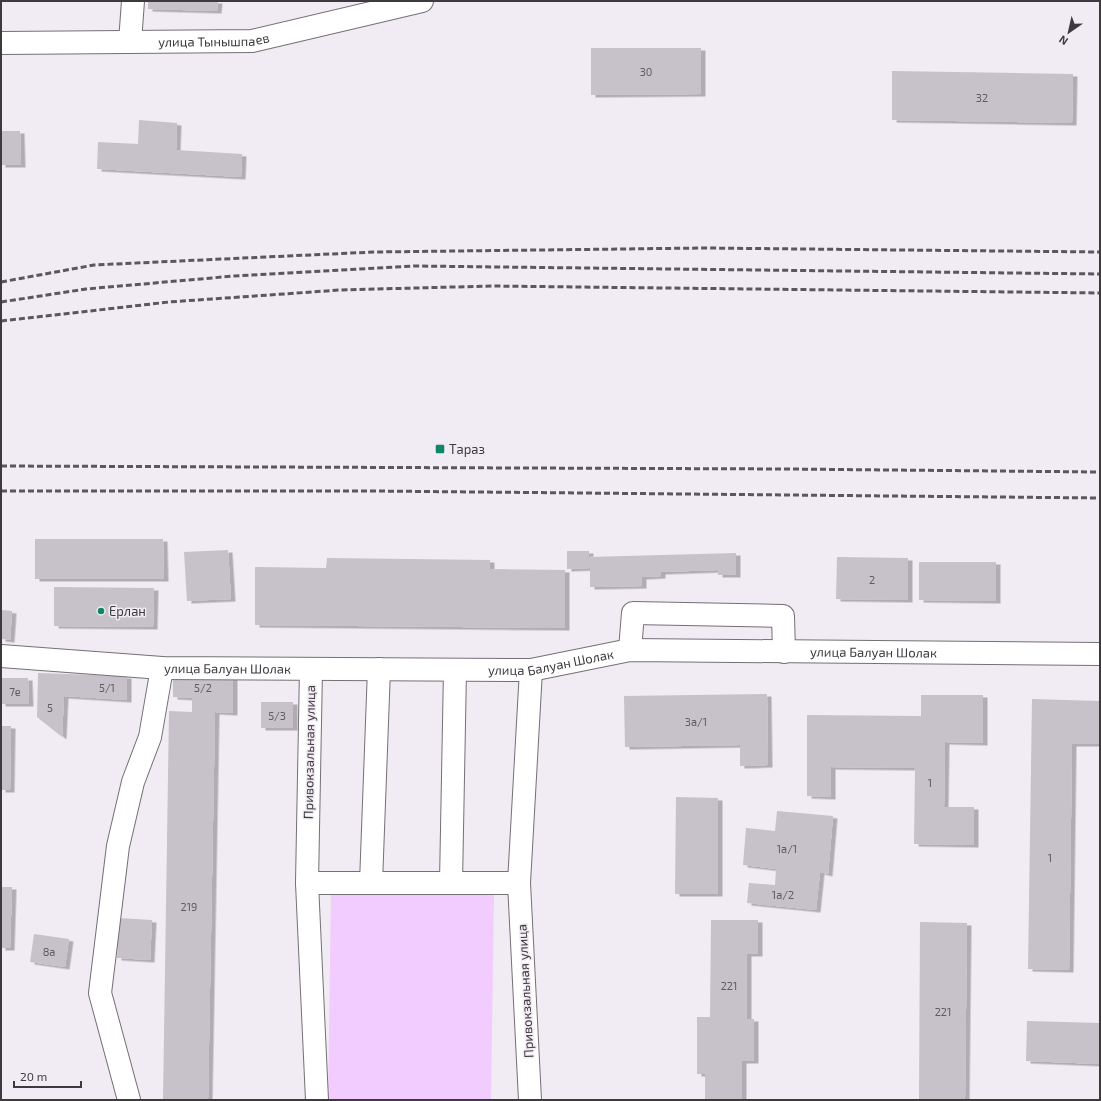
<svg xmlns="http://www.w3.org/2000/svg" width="1101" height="1101" viewBox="0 0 1101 1101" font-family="'Exo 2',sans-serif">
	<defs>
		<filter id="shadow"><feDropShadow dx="4.5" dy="2.5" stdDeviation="0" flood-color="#0004"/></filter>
	</defs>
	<rect width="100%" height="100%" fill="#f1ebf3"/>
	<polygon fill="#f2ccfe" points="331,891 494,894 491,1100 328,1100"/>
	<g fill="#c7c1c9" filter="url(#shadow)">
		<polygon points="148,1 218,1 217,11 148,9"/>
		<polygon points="591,48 701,48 701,94 591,95"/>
		<polygon points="892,71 1073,74 1072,123 892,120"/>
		<polygon points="139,120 177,123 176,150 242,154 241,177 97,169 98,142 138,144"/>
		<polygon points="1,131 20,131 21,165 1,165"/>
		<polygon points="35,539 163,539 164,579 35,579"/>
		<polygon points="228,550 231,599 187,601 184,552"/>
		<polygon points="567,551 589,551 589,557 736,553 736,575 718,575 718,570 661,572 661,576 642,577 642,586 590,587 590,568 567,569"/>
		<polygon points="837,557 908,558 908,600 836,599"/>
		<polygon points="327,558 490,560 490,569 565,570 565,628 255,625 255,567 326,568"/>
		<polygon points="919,562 996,562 996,601 919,600"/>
		<polygon points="54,587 154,588 153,627 54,626"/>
		<polygon points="1,610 12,611 10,640 1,639"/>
		<polygon points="38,673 127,676 127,700 64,696 62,737 37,717"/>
		<polygon points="173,675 233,676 233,713 215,712 208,1100 163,1100 169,711 192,712 192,698 173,697"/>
		<polygon points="1,678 28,678 29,704 1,704"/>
		<polygon points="767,694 768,765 740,766 740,745 625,747 624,696"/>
		<polygon points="921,695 983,695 983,743 945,742 944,807 974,807 974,845 914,844 915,768 831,767 831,797 807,796 807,715 921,716"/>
		<polygon points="1032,699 1100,701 1100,744 1072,744 1069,970 1028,969"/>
		<rect x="261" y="702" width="32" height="26"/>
		<polygon points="1,726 11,726 10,790 1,790"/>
		<polygon points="676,797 718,798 718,894 675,894"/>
		<polygon points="777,811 833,816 828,874 820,872 816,910 747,903 749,883 775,885 776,869 743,865 746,828 775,831"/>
		<polygon points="1,887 12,887 10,948 1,948"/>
		<polygon points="119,918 152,920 150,960 117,958"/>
		<polygon points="711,920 758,920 758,954 747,954 747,1019 754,1019 754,1061 742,1061 742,1100 705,1100 705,1074 697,1074 697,1017 710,1017"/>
		<polygon points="920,922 967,923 965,1100 919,1100"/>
		<polygon points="34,934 69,939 65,967 30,962"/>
		<polygon points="1027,1021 1100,1023 1100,1064 1026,1061"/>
	</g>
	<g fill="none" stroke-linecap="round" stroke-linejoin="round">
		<g stroke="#756f76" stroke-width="24">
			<g id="minor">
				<polyline points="130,42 133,1"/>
				<path id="s1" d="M 1,43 L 252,41 L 422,1"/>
				<polyline points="630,650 633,613 783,616 784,652"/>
				<path id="s2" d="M 1,656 L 162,668 L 531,670 L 630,650 L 1100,654"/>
				<polyline points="311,669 307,883 317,1100"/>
				<polyline points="307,883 519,883"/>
				<polyline points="371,883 379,669"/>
				<polyline points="451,883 455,670"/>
				<polyline points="129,1100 100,993 118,846 133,782 150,737 162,668"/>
				<polyline points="530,1100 519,883 531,670"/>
			</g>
		</g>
		<use href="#minor" stroke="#fff" stroke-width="22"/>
		<g stroke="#5b585c" stroke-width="3" stroke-dasharray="6 3" stroke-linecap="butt">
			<polyline points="1,282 94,265 374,252 704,248 1100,252"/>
			<polyline points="1,302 86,289 234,276 415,266 1100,274"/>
			<polyline points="1,321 169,302 340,290 492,286 1100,293"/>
			<polyline points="1,466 787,469 1100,472"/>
			<polyline points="1,491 374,491 1100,498"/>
		</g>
	</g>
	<g fill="#108666" stroke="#f1ebf3" stroke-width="1.5">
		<rect x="435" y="444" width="10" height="10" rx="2"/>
		<circle cx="101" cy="611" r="4"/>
	</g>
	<g text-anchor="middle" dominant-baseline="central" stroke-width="3" stroke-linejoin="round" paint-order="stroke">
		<g font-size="11" fill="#5f5c60">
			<text x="646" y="71">30</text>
			<text x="982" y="97">32</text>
			<text x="872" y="579">2</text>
			<text x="107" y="687">5/1</text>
			<text x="203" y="687">5/2</text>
			<text x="15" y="691">7е</text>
			<text x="50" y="707">5</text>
			<text x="277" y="715">5/3</text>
			<text x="696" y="721">3а/1</text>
			<text x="930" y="782">1</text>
			<text x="787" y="848">1а/1</text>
			<text x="1050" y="857">1</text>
			<text x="783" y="894">1а/2</text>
			<text x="189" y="906">219</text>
			<text x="49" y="951">8а</text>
			<text x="729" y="985">221</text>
			<text x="943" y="1011">221</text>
		</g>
		<g font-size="13" fill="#3c3a3d" stroke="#f1ebf3">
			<text stroke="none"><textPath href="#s1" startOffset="213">улица Тынышпаев</textPath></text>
			<text stroke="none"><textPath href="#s2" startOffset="875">улица Балуан Шолак</textPath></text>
			<text stroke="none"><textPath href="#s2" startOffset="551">улица Балуан Шолак</textPath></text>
			<text stroke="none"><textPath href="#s2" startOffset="227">улица Балуан Шолак</textPath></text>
			<text transform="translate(309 752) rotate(-89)">Привокзальная улица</text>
			<text transform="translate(525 991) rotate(-93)">Привокзальная улица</text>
		</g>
		<g font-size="13" fill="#3c3a3d" stroke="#f1ebf3" text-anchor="start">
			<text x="449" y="449">Тараз</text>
			<text x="109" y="611">Ерлан</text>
		</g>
	</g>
	<rect width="1101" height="1101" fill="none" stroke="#3c3a3d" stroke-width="4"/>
	<g transform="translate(1069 32) rotate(214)" stroke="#f1ebf3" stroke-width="3" paint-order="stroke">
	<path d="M0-3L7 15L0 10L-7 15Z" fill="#3c3a3d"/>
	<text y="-6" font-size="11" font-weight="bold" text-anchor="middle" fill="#3c3a3d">N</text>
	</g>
	<path d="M14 1081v6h67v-6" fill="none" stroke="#3c3a3d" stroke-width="2"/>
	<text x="20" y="1081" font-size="12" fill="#3c3a3d" stroke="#f1ebf3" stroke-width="3" paint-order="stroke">20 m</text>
</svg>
